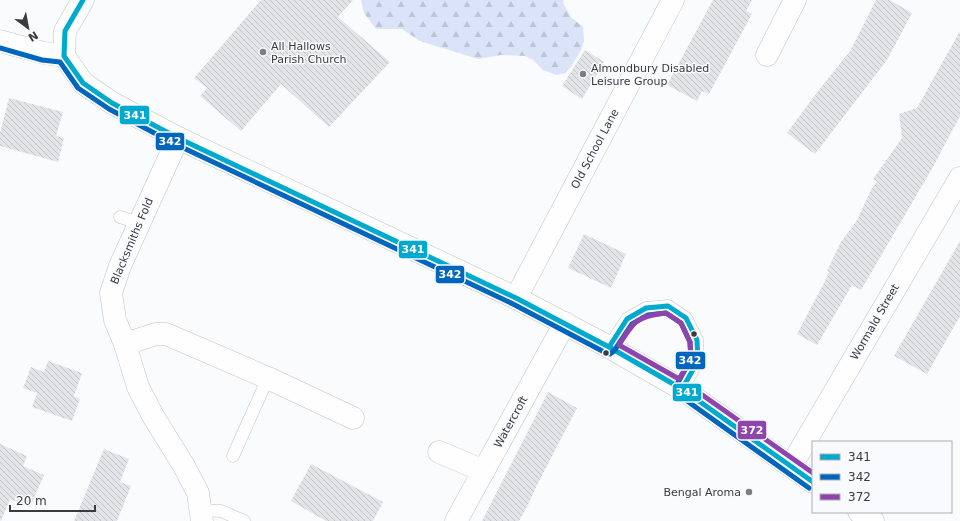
<svg xmlns="http://www.w3.org/2000/svg" width="960" height="521" viewBox="0 0 960 521" font-family="'DejaVu Sans',sans-serif">
	<defs>
		<pattern id="forest-firs" width="22" height="20" patternUnits="userSpaceOnUse"><rect width="22" height="20" fill="#dbe3f8"/><path d="M5 1l3.5 6h-7zM16 11l3.5 6h-7z" fill="#bdc4d6"/></pattern>
		<pattern id="building-back-hatch" width="6" height="6" patternUnits="userSpaceOnUse"><rect width="6" height="6" fill="#e3e4e8"/><path d="M-1 5l2 2M0 0l6 6M5-1l2 2" fill="none" stroke="#c4c4c8"/></pattern>
	</defs>
	<rect width="100%" height="100%" fill="#fafbfc"/>
	<polygon fill="url(#forest-firs)" points="361,0 564,0 563,3 571,17 583,27 584,41 581,50 571,67 565,73 556,75 543,70 533,60 525,56 501,55 478,59 420,41 402,29 376,29 364,13"/>
	<g fill="url(#building-back-hatch)">
		<polygon points="261,0 353,0 338,17 390,62 329,127 281,84 241,131 200,96 207,88 194,78"/>
		<polygon points="713,0 752,0 746,11 752,14 709,94 702,91 697,101 667,85"/>
		<polygon points="876,0 890,0 912,13 887,60 815,154 787,133 815,95 850,51"/>
		<polygon points="960,31 960,116 933,167 861,290 852,285 817,345 797,334 823,285 829,272 827,271 841,242 857,220 871,190 877,181 873,179 902,138 899,114 917,108"/>
		<polygon points="585,50 604,62 582,99 562,86"/>
		<polygon points="9,98 63,112 56,136 64,138 58,162 0,146 0,133"/>
		<polygon points="584,234 626,254 611,288 568,268"/>
		<polygon points="960,241 960,316 927,374 894,356"/>
		<polygon points="48,361 82,373 74,396 80,399 72,421 32,407 37,393 23,388 31,367 44,372"/>
		<polygon points="548,392 577,408 537,485 528,505 519,521 482,521"/>
		<polygon points="0,444 27,456 23,466 44,475 30,507 10,499 1,521 0,520"/>
		<polygon points="104,449 129,459 120,482 131,486 117,521 74,521"/>
		<polygon points="311,464 383,502 373,521 326,521 291,501"/>
	</g>
	<g fill="none" stroke-linecap="round" stroke-linejoin="round">
		<g stroke="#c1c2c6" stroke-width="13">
			<g id="service">
				<polyline points="120,217 139,223"/>
				<polyline points="609,347 627,319 646,308 668,306 686,318 697,340 698,361 682,389"/>
				<polyline points="233,456 268,378"/>
				<polyline points="199,510 221,511 244,521"/>
			</g>
		</g>
		<g stroke="#c1c2c6" stroke-width="23">
			<g id="minor">
				<polyline points="0,41 44,53 64,56"/>
				<polyline points="767,55 795,0"/>
				<polyline points="64,56 83,83 112,103 178,138 516,298 609,347 682,389 813,482"/>
				<polyline points="64,56 65,31 83,0"/>
				<polyline points="178,138 120,266 111,293 115,320 125,344 138,387 153,416 184,466 198,493 202,521"/>
				<polyline points="516,298 673,0"/>
				<polyline points="125,344 156,334 166,334 268,378 353,418"/>
				<polyline points="439,452 484,471"/>
				<polyline points="791,466 960,178"/>
				<polyline points="859,512 873,521"/>
				<polyline points="456,521 565,323"/>
			</g>
		</g>
		<use href="#service" stroke="#fefeff" stroke-width="12"/>
		<use href="#minor" stroke="#fefeff" stroke-width="22"/>
		<g stroke="#f9fafd" stroke-width="8">
			<g id="bus-1">
				<polyline points="83,0 65,31 64,56 83,83 112,103 178,138 516,298 609,347 682,389 813,482"/>
				<polyline points="609,347 627,319 646,308 668,306 686,318 697,340 698,361 682,389"/>
			</g>
		</g>
		<g stroke="#f9fafd" stroke-width="8">
			<polyline id="bus-2" points="0,48 42,60 60,62 78,88 109,109 175,144 513,304 606,353 610,354 614,351 632,324 648,315 666,313 681,323 690,342 691,359 676,386 676,393 809,488"/>
		</g>
		<g stroke="#f9fafd" stroke-width="8">
			<g id="bus-3">
				<path d="M 666,313 L 681,323 L 690,342 L 691,359 L 679,379 L 619,345 C 634,321 637,316 666,313 Z"/>
				<polyline points="691,387 813,473"/>
			</g>
		</g>
		<use href="#bus-1" stroke="#00a9ce" stroke-width="5"/>
		<use href="#bus-2" stroke="#0065bd" stroke-width="5"/>
		<use href="#bus-3" stroke="#8e44ad" stroke-width="5"/>
	</g>
	<g fill="#7d7e82" stroke="#f9fafd" stroke-width="1.5">
		<circle cx="263" cy="52" r="4"/>
		<circle cx="583" cy="74" r="4"/>
		<circle cx="749" cy="492" r="4"/>
	</g>
	<g fill="#393b41" stroke="#f9fafd" stroke-width="1.5">
		<circle cx="694" cy="334" r="3.5"/>
		<circle cx="606" cy="353" r="3.5"/>
	</g>
	<g text-anchor="middle" dominant-baseline="central" stroke-width="3" stroke-linejoin="round" paint-order="stroke">
		<g font-size="11" fill="#393b41" stroke="#f9fafd" text-anchor="start">
			<text x="271" y="46">All Hallows<tspan x="271" dy="13">Parish Church</tspan></text>
			<text x="591" y="68">Almondbury Disabled<tspan x="591" dy="13">Leisure Group</tspan></text>
			<text x="741" y="492" text-anchor="end">Bengal Aroma</text>
		</g>
		<g font-size="11" fill="#393b41" stroke="#f9fafd">
			<text transform="translate(595 149) rotate(-62)">Old School Lane</text>
			<text transform="translate(132 241) rotate(-67)">Blacksmiths Fold</text>
			<text transform="translate(875 322) rotate(-60)">Wormald Street</text>
			<text transform="translate(511 422) rotate(-61)">Watercroft</text>
		</g>
	</g>
	<g stroke="#f9fafd" stroke-width="1.5">
		<rect x="119" y="105" width="31" height="20" rx="4" fill="#00a9ce"/>
		<rect x="155" y="132" width="30" height="19" rx="4" fill="#0065bd"/>
		<rect x="398" y="240" width="30" height="19" rx="4" fill="#00a9ce"/>
		<rect x="435" y="265" width="30" height="19" rx="4" fill="#0065bd"/>
		<rect x="675" y="351" width="31" height="19" rx="4" fill="#0065bd"/>
		<rect x="672" y="383" width="30" height="19" rx="4" fill="#00a9ce"/>
		<rect x="737" y="420" width="30" height="20" rx="4" fill="#8e44ad"/>
	</g>
	<g font-size="11" text-anchor="middle" font-weight="bold" fill="#fff">
		<text x="135" y="119">341</text>
		<text x="170" y="145">342</text>
		<text x="413" y="253">341</text>
		<text x="450" y="278">342</text>
		<text x="690" y="364">342</text>
		<text x="687" y="396">341</text>
		<text x="752" y="434">372</text>
	</g>
	<rect x="812" y="441" width="140" height="72" fill="#f9fafd" stroke="#acaeb2"/>
	<rect x="820" y="454" width="20" height="6" fill="#00a9ce" stroke="#acaeb2"/>
	<text x="848" y="461" font-size="12" fill="#393b41">341</text>
	<rect x="820" y="474" width="20" height="6" fill="#0065bd" stroke="#acaeb2"/>
	<text x="848" y="481" font-size="12" fill="#393b41">342</text>
	<rect x="820" y="494" width="20" height="6" fill="#8e44ad" stroke="#acaeb2"/>
	<text x="848" y="501" font-size="12" fill="#393b41">372</text>
	<g transform="translate(28 28) rotate(148)" stroke="#f9fafd" stroke-width="3" paint-order="stroke">
	<path d="M0-3L7 15L0 10L-7 15Z" fill="#393b41"/>
	<text y="-6" font-size="11" font-weight="bold" text-anchor="middle" fill="#393b41">N</text>
	</g>
	<path d="M10 505v6h85v-6" fill="none" stroke="#393b41" stroke-width="2"/>
	<text x="16" y="505" font-size="12" fill="#393b41" stroke="#f9fafd" stroke-width="3" paint-order="stroke">20 m</text>
</svg>
